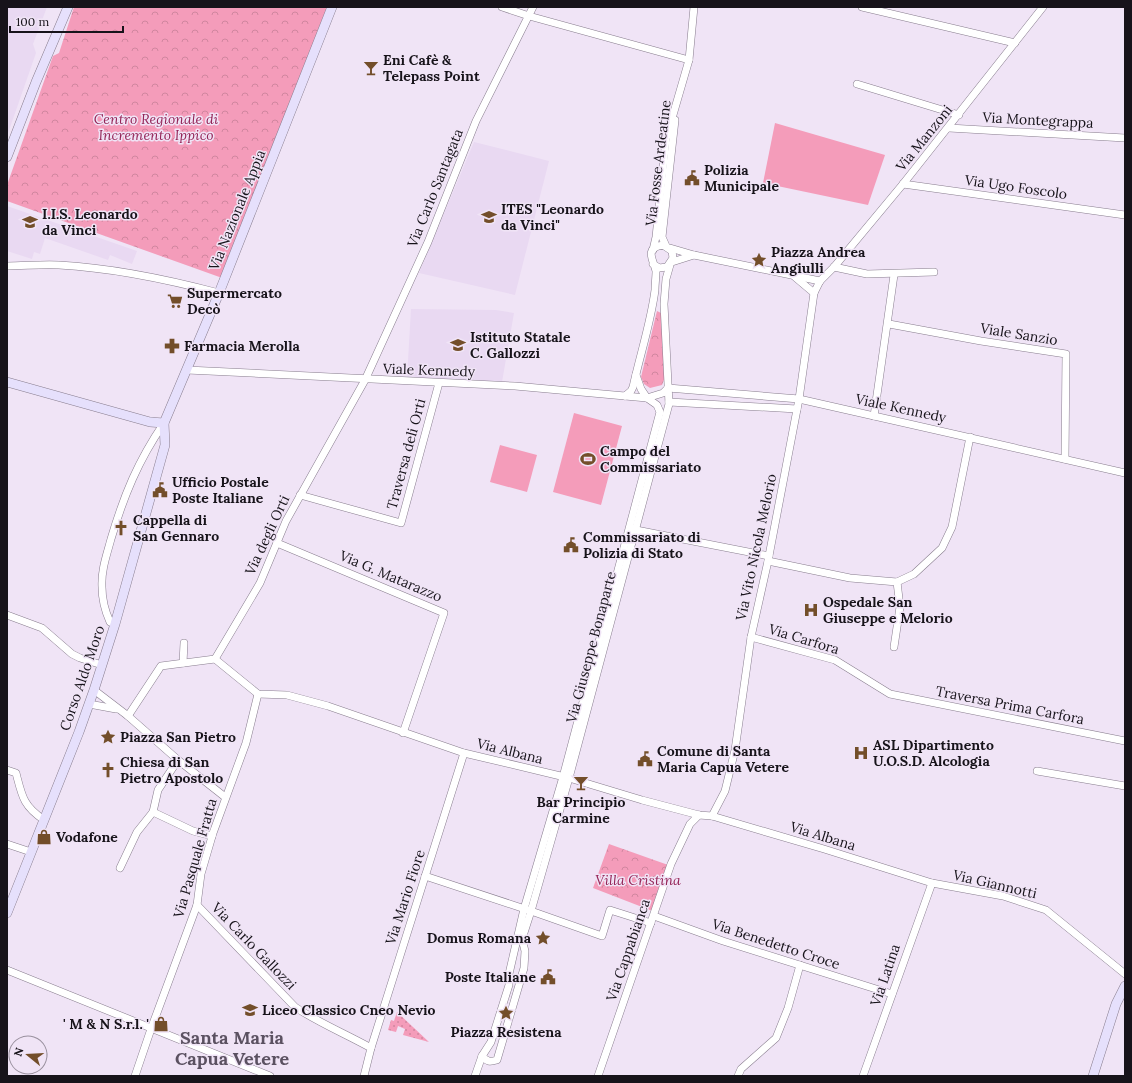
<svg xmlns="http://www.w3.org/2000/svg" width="1132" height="1083" viewBox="0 0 1132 1083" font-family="Lora,serif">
	<defs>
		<pattern id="grass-dots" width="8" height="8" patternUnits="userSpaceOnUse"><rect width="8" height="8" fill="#f49cba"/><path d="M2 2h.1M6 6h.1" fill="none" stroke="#d0869f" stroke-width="1.8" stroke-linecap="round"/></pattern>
		<pattern id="park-crowns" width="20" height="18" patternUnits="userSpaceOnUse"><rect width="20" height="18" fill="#f49cba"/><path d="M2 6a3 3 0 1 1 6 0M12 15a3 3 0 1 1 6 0" fill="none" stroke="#d0869f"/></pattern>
	</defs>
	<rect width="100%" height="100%" fill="#f0e4f6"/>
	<g fill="#e9d9f2">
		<polygon points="7,7 47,7 33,44 36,53 7,136"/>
		<polygon points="474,142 549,161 515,295 419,273"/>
		<polygon points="7,206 137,251 132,264 110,255 108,260 45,238 40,254 34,252 32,259 7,251"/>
		<polygon points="411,309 496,310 514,313 502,382 407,378"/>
	</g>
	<polygon fill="url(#grass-dots)" points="397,1012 429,1042 403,1035 405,1029 398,1026 396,1032 388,1030 391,1020 394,1021"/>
	<g fill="url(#park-crowns)">
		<polygon points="74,7 332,7 225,279 7,201 7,185 53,56 59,53"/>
		<polygon points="657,311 661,313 665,377 662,385 650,388 644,384 641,377"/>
		<polygon points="609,844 671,866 655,912 593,888"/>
	</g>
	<g fill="#f49cba">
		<polygon points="775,123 885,155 868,205 763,183"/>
		<polygon points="574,413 622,426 601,505 553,492"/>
		<polygon points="500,445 537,455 527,492 490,482"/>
	</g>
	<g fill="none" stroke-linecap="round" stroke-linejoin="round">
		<g stroke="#887d8e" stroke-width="8">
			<g id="street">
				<polyline points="502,7 529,16 689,60"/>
				<polyline points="862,7 1015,43"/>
				<polyline points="857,84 959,115"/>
				<polyline points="949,128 1125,138"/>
				<polyline points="903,184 1125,215"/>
				<polyline points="666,246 662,237 675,120"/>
				<polyline points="670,248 694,255 820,281"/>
				<polyline points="653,250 656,237 666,139 689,60 694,7"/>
				<polyline points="672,262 694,255"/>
				<path d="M 7,266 C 24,266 42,264 59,265 C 114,268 166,279 219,293"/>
				<polyline points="834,267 867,274 934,272"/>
				<polyline points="795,277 814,293"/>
				<polyline points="889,324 981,341 1066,354 1065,459"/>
				<polyline points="187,370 515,386 647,398 657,405 660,412 563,777 524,909 509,974 509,985 491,1042 482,1056 475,1076"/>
				<polyline points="636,375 641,389 647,398 663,393 668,388"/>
				<polyline points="668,388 799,399 1125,473"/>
				<path d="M 625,396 L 631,391 L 633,387 C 640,355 651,322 655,290 C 655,284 656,277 656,271 C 654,261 643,248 663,245 L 672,251 L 673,258 L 667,267 L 659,268 L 653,264"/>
				<polyline points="669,402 797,409"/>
				<polyline points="874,416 894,275"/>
				<polyline points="300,495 401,523 439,383"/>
				<polyline points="631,529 769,556"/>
				<polyline points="277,543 444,613 403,733"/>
				<polyline points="768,561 850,578 897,582 914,574 942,548 952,527 970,437"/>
				<polyline points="7,615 42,628 72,654 80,658 102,665"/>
				<path d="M 115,624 L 110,622 C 105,611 102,599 102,587 C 101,570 107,554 111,539 C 124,495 138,461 164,423"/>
				<polyline points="751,637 835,660 890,694 1125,741"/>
				<polyline points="894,647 900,607 897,582"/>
				<polyline points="215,659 260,583 286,521 365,380 428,242 476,121 533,7"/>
				<polyline points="183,663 184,643"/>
				<polyline points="94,690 128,716 178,760 225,797"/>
				<polyline points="89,704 116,709"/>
				<polyline points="128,716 161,666 215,659 258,694 287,695 328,706 464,753 569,778 642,800 699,815 712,816 824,849 932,883 1003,896 1046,910 1125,974"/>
				<polyline points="178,760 158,790 153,812 193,831 212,836"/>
				<path d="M 7,770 L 16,773 C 22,796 23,806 44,820"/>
				<polyline points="1037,771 1125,786"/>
				<polyline points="712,816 725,791 735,750 751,637 768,561 799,399 814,293 820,281 834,267 903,184 1043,7"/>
				<polyline points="7,844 31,852"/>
				<polyline points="120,868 137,832 153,812"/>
				<path d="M 425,876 L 531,911 L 522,939 L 525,951 L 524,968 L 497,1060 C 490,1062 487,1062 482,1056"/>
				<path d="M 197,905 L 295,1007 C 319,1023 346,1034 371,1048 L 364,1076"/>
				<polyline points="654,916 723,941 892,994"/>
				<polyline points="651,923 610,910 602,936 531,911 569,778 669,404 664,304 666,279 670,265"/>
				<polyline points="7,970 270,1076"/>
				<polyline points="371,1048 464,753"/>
				<polyline points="135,1076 151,1029 197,905 201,874 213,833 246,743 258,694"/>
				<polyline points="598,1076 671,864 690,824 699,815"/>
				<polyline points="738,1076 741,1069 776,1038 788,1008 800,965"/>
				<polyline points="863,1076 932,883"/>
			</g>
		</g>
		<g stroke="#887d8e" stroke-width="10">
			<g id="secondary">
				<polyline points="7,157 36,82 68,7"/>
				<polyline points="7,382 150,422 164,423"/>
				<polyline points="7,913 79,732 94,690 115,624 165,445 164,423 219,293 332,7"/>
				<polyline points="1093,1076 1116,1004 1125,986"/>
			</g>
		</g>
		<use href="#street" stroke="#fff" stroke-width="7"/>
		<use href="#secondary" stroke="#e6e0fc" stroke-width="9"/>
	</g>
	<defs>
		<g id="bar-bare" transform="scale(1.2)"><path d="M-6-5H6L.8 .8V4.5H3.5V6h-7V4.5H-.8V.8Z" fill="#734e2a" stroke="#f0e4f6" stroke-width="2.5" paint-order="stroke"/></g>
		<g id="civic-bare" transform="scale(1.2)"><path d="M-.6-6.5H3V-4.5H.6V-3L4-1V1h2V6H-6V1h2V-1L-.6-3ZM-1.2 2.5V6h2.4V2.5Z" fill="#734e2a" stroke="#f0e4f6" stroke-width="2.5" paint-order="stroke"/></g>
		<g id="school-bare" transform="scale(1.2)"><path d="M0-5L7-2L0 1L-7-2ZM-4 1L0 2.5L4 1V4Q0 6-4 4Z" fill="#734e2a" stroke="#f0e4f6" stroke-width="2.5" paint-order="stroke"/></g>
		<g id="sight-bare" transform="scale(1.2)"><path d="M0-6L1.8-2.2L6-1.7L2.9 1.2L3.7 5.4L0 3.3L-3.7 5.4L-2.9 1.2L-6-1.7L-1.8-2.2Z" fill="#734e2a" stroke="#f0e4f6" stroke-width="2.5" paint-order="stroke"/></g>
		<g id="supermarket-bare" transform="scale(1.2)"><path d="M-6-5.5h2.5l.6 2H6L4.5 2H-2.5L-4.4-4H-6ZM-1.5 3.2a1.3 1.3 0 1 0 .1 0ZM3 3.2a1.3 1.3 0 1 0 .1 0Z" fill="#734e2a" stroke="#f0e4f6" stroke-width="2.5" paint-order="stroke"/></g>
		<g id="pharmacy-bare" transform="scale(1.2)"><path d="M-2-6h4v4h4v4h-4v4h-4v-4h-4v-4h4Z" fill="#734e2a" stroke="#f0e4f6" stroke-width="2.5" paint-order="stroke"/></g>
		<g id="stadium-bare" transform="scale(1.2)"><path d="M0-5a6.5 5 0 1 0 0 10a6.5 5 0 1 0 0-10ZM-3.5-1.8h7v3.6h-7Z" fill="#734e2a" stroke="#f0e4f6" stroke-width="2.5" paint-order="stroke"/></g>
		<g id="church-bare" transform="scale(1.2)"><path d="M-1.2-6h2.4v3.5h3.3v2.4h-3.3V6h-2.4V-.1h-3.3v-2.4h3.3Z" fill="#734e2a" stroke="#f0e4f6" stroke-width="2.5" paint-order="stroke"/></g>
		<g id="hospital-bare" transform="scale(1.2)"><path d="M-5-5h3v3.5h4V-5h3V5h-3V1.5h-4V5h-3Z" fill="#734e2a" stroke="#f0e4f6" stroke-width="2.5" paint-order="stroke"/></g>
		<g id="shop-bare" transform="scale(1.2)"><path d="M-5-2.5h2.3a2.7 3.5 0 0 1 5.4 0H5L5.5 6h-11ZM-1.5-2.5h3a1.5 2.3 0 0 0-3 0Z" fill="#734e2a" stroke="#f0e4f6" stroke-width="2.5" paint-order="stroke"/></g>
	</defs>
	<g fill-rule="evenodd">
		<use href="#bar-bare" x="371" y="68"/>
		<use href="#civic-bare" x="692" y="178"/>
		<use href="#school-bare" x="489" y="217"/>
		<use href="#school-bare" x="30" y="222"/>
		<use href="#sight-bare" x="759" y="260"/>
		<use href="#supermarket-bare" x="175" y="301"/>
		<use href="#school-bare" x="458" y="345"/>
		<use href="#pharmacy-bare" x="172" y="346"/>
		<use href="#stadium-bare" x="588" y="459"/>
		<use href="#civic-bare" x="160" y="490"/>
		<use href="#church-bare" x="121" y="528"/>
		<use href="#civic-bare" x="571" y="545"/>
		<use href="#hospital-bare" x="811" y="610"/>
		<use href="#sight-bare" x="108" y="737"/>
		<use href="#hospital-bare" x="861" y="753"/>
		<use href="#civic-bare" x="645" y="759"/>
		<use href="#church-bare" x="108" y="770"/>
		<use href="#bar-bare" x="581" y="783"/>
		<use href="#shop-bare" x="44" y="837"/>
		<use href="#sight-bare" x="543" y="938"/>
		<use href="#civic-bare" x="548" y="977"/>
		<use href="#school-bare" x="250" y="1010"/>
		<use href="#sight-bare" x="506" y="1013"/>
		<use href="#shop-bare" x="161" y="1024"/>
	</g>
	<g text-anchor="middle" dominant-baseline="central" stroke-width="3" stroke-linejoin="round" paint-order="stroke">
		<g font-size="14" font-weight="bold" fill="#17131a" stroke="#f0e4f6" text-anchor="start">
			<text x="383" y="60">Eni Cafè &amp;<tspan x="383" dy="16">Telepass Point</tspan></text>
			<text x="704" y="170">Polizia<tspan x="704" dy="16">Municipale</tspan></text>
			<text x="501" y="209">ITES "Leonardo<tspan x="501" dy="16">da Vinci"</tspan></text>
			<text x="42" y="214">I.I.S. Leonardo<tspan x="42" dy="16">da Vinci</tspan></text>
			<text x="771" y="252">Piazza Andrea<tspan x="771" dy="16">Angiulli</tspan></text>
			<text x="187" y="293">Supermercato<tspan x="187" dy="16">Decò</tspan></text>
			<text x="470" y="337">Istituto Statale<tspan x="470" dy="16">C. Gallozzi</tspan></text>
			<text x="184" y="346">Farmacia Merolla</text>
			<text x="600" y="451">Campo del<tspan x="600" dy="16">Commissariato</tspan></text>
			<text x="172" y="482">Ufficio Postale<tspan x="172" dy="16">Poste Italiane</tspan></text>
			<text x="133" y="520">Cappella di<tspan x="133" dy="16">San Gennaro</tspan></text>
			<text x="583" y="537">Commissariato di<tspan x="583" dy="16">Polizia di Stato</tspan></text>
			<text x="823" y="602">Ospedale San<tspan x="823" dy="16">Giuseppe e Melorio</tspan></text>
			<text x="120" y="737">Piazza San Pietro</text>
			<text x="873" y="745">ASL Dipartimento<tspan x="873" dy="16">U.O.S.D. Alcologia</tspan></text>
			<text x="657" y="751">Comune di Santa<tspan x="657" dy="16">Maria Capua Vetere</tspan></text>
			<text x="120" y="762">Chiesa di San<tspan x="120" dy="16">Pietro Apostolo</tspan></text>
			<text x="581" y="802" text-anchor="middle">Bar Principio<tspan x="581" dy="16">Carmine</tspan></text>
			<text x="56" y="837">Vodafone</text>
			<text x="531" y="938" text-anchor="end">Domus Romana</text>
			<text x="536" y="977" text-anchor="end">Poste Italiane</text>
			<text x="262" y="1010">Liceo Classico Cneo Nevio</text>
			<text x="149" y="1024" text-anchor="end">' M &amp; N S.r.l. '</text>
			<text x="506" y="1032" text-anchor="middle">Piazza Resistena</text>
		</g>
		<g font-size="14" font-style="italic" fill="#942457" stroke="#f0e4f6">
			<text x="156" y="119">Centro Regionale di<tspan x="156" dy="16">Incremento Ippico</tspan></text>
			<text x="638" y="880">Villa Cristina</text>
		</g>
		<g font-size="14" fill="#17131a" stroke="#f0e4f6">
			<text transform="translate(1038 120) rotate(3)">Via Montegrappa</text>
			<text transform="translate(924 138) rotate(-51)">Via Manzoni</text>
			<text transform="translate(658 163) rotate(-83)">Via Fosse Ardeatine</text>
			<text transform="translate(1016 187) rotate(8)">Via Ugo Foscolo</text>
			<text transform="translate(435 188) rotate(-68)">Via Carlo Santagata</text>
			<text transform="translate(237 210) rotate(-68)">Via Nazionale Appia</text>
			<text transform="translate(1019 334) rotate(9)">Viale Sanzio</text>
			<text transform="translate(429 370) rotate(2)">Viale Kennedy</text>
			<text transform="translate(901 408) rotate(12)">Viale Kennedy</text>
			<text transform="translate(406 454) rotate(-75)">Traversa deli Orti</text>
			<text transform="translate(267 535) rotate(-65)">Via degli Orti</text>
			<text transform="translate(756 547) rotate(-78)">Via Vito Nicola Melorio</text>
			<text transform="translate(391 576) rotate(23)">Via G. Matarazzo</text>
			<text transform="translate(804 639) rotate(17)">Via Carfora</text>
			<text transform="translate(591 647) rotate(-75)">Via Giuseppe Bonaparte</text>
			<text transform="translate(82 678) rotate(-71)">Corso Aldo Moro</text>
			<text transform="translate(1010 705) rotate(11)">Traversa Prima Carfora</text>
			<text transform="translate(510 751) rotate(14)">Via Albana</text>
			<text transform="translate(823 836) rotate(17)">Via Albana</text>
			<text transform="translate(195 858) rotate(-74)">Via Pasquale Fratta</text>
			<text transform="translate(995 884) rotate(13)">Via Giannotti</text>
			<text transform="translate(405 897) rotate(-72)">Via Mario Fiore</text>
			<text transform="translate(776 944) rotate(18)">Via Benedetto Croce</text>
			<text transform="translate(254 946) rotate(46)">Via Carlo Gallozzi</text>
			<text transform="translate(628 950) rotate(-71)">Via Cappabianca</text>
			<text transform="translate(885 975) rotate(-71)">Via Latina</text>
		</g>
		<g font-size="18" font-weight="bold" fill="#5b5161" stroke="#f0e4f6">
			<text x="232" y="1037">Santa Maria<tspan x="232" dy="21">Capua Vetere</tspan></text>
		</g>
	</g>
	<rect width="1132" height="1083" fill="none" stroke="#17131a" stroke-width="16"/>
	<g transform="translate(28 1055) rotate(288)"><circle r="19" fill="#f0e4f6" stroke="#99909e"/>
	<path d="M0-3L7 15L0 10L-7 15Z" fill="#734e2a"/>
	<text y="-6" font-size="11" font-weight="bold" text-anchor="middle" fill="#17131a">N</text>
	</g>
	<path d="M10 26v6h113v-6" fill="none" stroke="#17131a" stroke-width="2"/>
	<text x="16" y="26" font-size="12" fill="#17131a" stroke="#f0e4f6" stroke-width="3" paint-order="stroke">100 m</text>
</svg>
